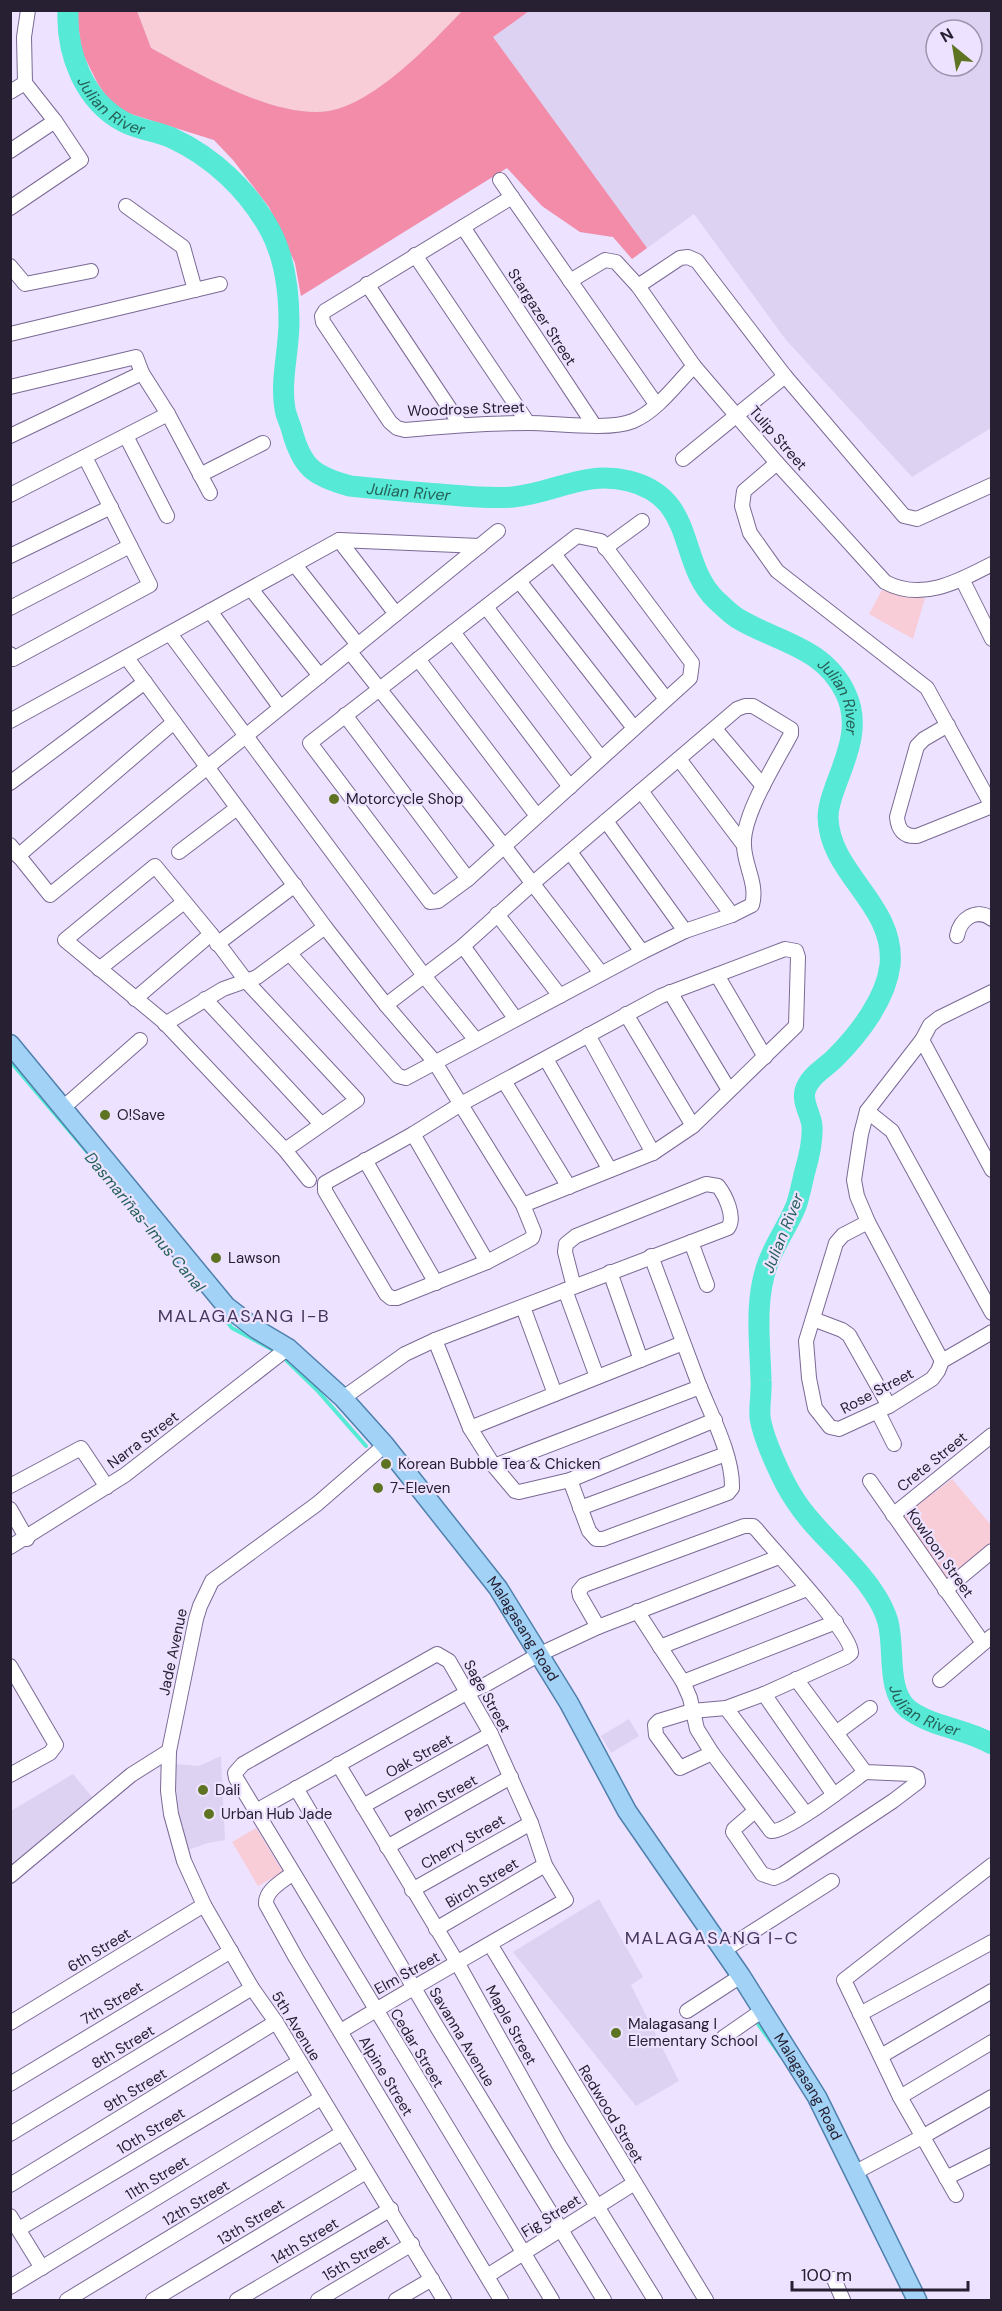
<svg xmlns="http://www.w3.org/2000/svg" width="1002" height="2311" viewBox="0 0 1002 2311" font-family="'DM Sans',sans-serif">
	<rect width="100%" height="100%" fill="#ede2ff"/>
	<g fill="#ded2f3" fill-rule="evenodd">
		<path d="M 76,10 L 991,11 L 991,428 L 912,477 L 786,340 L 694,214 L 632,259 L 614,237 L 580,232 L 542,206 L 507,168 L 301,296 L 295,263 L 269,207 L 233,160 L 214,140 L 115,109 L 98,84 L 82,52 ZM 936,30 L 972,30 L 972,66 L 936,66 Z"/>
		<polygon points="629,1719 639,1736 611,1753 601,1736"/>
		<polygon points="221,1756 225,1840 208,1843 188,1850 177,1806 175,1764 199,1766"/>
		<polygon points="73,1774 92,1797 11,1866 11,1811"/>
		<polygon points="599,1899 643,1977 631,1985 679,2081 636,2106 513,1952"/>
	</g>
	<g fill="#f8cdd7">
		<path d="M 137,11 L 462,11 C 431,44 375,104 329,111 C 275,119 197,73 151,48 Z"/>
		<polygon points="882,590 925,598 913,639 869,614"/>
		<polygon points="952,1479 991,1525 991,1542 946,1580 902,1516"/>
		<polygon points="256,1828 283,1872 258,1886 232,1842"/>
	</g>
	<path fill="#f28ca8" d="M 76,10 L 137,11 L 151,48 C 197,73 275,119 329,111 C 375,103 431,44 462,11 L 529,11 L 493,37 L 647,248 L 632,259 L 613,237 L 580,232 L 542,206 L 507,168 L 301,296 L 295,263 L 269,207 L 233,160 L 214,140 L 115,109 L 98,84 L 82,52 Z"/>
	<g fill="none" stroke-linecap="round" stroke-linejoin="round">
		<g stroke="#56e9d5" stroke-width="4">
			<polyline points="10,1061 105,1173"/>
			<polyline points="218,1310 232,1328 277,1352"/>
			<polyline points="283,1357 317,1390 366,1446"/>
			<polyline points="756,2021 781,2056"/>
		</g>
		<path stroke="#56e9d5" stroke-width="21" id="s1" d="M 68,10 C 66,53 84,101 124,122 C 139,130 157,131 172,138 C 213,157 248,190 270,230 C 285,258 289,291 289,322 C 289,351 280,381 285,409 C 286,416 290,423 292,431 C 302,467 313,476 350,486 C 380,489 410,492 440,494 C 464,496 489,499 513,497 C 555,493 584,470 629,481 C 697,498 677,562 716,600 C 723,606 729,613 737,618 C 776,642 824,646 846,694 C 860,724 848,753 837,782 C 833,793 828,805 828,817 C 829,874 896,905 890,965 C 886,999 859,1034 835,1058 C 825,1068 809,1076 805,1091 C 802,1103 811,1114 812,1126 C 813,1140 809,1157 805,1171 C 802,1182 800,1195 796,1206 C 788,1226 775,1243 768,1263 C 754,1300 760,1342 761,1380 C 762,1392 759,1405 760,1417 C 763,1439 783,1482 795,1500 C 817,1534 850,1557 872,1590 C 879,1600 885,1611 888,1622 C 895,1648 886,1691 908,1709 C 933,1728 965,1728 992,1744"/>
		<g stroke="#7b6a95" stroke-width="16">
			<g id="minor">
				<polyline points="10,92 25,83"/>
				<polyline points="10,151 55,121"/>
				<polyline points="500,180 656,404"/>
				<path d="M 512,197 L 325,311 L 322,316 L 323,322 L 390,422 L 397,428 L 405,430 C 446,426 487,423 529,423 C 556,423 609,431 633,421 C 657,411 676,384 694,366"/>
				<polyline points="126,206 183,247 195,290"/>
				<polyline points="10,208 81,160 55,121 25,83 24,37 28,10"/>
				<polyline points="463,227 594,425"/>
				<polyline points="415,255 528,423"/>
				<polyline points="10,266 25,284 91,271"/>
				<path d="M 570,281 L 605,260 L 616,262 L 638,286 L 694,366 L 777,463 L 885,582 C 922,602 959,581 992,564"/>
				<polyline points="367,284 460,424"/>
				<polyline points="638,286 680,258 688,257 697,261 785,376 904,516 917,519 992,485"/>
				<polyline points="10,334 220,284"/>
				<polyline points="142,373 168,414"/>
				<polyline points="10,387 136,357 142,373 10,436"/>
				<polyline points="126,436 167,516"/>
				<polyline points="683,459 785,376"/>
				<path d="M 777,463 L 744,491 L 742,506 L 750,533 L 777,571 L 927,688 L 992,806 L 917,836 C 904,837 898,830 897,817 L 917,746 L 924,739 L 948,725"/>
				<polyline points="200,475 263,443"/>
				<polyline points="10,495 168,414 210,493"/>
				<polygon points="577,536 601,541 692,663 690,678 468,879 438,901 430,902 310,743"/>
				<polyline points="339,540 396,614"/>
				<polyline points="605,548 642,521"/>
				<polyline points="554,554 666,699"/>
				<polyline points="10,556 111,507"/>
				<polyline points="295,565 358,645"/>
				<polyline points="962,579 992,639"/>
				<polyline points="519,581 634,728"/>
				<polyline points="251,589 320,676"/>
				<polyline points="486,607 601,758"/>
				<polyline points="10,608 130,546"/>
				<polyline points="210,611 280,707"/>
				<polyline points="453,632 570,787"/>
				<polyline points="171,635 425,977 475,1039"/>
				<polyline points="350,652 504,846 601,973"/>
				<polyline points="10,654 13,659 150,585 85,457"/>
				<polyline points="127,658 325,927 386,1005 434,1061 523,1205 534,1232 532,1238 527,1241 487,1262 397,1298 391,1298 386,1294 325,1191 325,1183 413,1134 461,1104 661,996 785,949 796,951 798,957 796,1026 693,1126 653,1153 523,1205"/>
				<polyline points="418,659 537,816"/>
				<polyline points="345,715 468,879"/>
				<polyline points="10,721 339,540 480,546"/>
				<polyline points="715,729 763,786"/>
				<polyline points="679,759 743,844"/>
				<polyline points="10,783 145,682"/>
				<polyline points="641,791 732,915"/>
				<polyline points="606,821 685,931"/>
				<polyline points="10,845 50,895 498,531"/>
				<polyline points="179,852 237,808"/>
				<polyline points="570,852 642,952"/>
				<polyline points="18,856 174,722"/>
				<polyline points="497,914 560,996"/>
				<path d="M 957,936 C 960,919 976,907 992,919"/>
				<polyline points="217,944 295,885"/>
				<polyline points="463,946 515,1018"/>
				<path d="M 290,954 L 398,1076 L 406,1078 L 642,952 L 685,931 L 732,915 L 752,905 C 758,884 744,865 744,845 C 742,815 777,761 791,734 L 791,729 L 753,706 L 745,706 L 737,709 L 532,884 L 463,946 L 386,1005"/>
				<polyline points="99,969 184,902"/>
				<polyline points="717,975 765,1057"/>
				<polyline points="670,992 729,1090"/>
				<polyline points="992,992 939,1018 930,1025 922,1040 867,1111 861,1134 854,1180 857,1196 868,1222 843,1235 836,1243 806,1341 809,1378 815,1408 830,1427 839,1429 889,1406 932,1379 938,1371 942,1361 992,1332"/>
				<polyline points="135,999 211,934"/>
				<polyline points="205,999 321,1124"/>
				<polyline points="626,1014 693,1126"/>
				<polyline points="165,1024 223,989 257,977 325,927"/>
				<polyline points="588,1035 653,1153"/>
				<polyline points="922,1040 992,1170"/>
				<polyline points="546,1059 610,1170"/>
				<polyline points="504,1081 569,1187"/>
				<polyline points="64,1107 140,1040"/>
				<polyline points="867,1111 892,1131 992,1313"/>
				<polyline points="413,1134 487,1262"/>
				<polyline points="285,1150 357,1100 247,982 211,934 155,866 65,940 163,1021 285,1150 309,1180"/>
				<polyline points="365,1160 436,1283"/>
				<polyline points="868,1222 942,1361"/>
				<polyline points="691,1242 707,1285"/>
				<polyline points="610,1272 641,1360"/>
				<polyline points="565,1290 597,1377"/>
				<polyline points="523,1307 555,1394"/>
				<polyline points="813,1319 842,1330 849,1335 889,1406"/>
				<polyline points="435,1340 470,1428 494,1466 515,1491 519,1492 570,1480 715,1420"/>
				<path d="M 343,1398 L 405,1354 L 435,1340 L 728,1228 C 736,1217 725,1195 718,1186 L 706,1184 L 576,1236 L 566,1244 L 565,1252 L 574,1287"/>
				<polyline points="878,1412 894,1444"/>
				<polyline points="470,1428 683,1343"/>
				<polyline points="385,1445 317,1504 212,1581 200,1606 196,1619 169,1751 168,1791 171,1814 184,1861 204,1905 252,1988 276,2022 444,2300"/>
				<polyline points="494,1466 700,1387"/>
				<path d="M 570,1480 L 589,1531 L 596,1539 L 603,1539 L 728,1493 L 732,1488 C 733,1455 710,1413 698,1382 C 682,1340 667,1298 651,1256"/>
				<polyline points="870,1481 983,1643"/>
				<polyline points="10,1486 81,1448 107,1487"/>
				<polyline points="580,1508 726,1454"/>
				<polyline points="10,1509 27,1539"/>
				<polyline points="893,1515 992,1435"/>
				<polyline points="10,1547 125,1475 288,1348"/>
				<polyline points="945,1590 992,1551"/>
				<path d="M 637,1611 L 683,1682 L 690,1698 L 697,1729 L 712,1753 L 771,1831 C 786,1833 850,1783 865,1772"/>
				<path d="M 598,1627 L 580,1596 L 579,1591 L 584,1585 L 744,1526 L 753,1526 L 757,1530 C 773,1550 853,1634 851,1653 L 846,1657 L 764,1694 L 726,1708 L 692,1711 L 659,1721 L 655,1725 L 656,1735 L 680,1768 L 712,1753"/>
				<polyline points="660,1647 807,1589"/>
				<polyline points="10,1666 56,1745 50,1753 10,1775"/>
				<polyline points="940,1680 992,1636"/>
				<polyline points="683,1682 836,1622"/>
				<polyline points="764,1694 834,1795"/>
				<polyline points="726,1708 806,1814"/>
				<polyline points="836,1733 870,1708"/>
				<polyline points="338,1764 458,1964 559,2145 655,2300"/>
				<polyline points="296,1788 437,2027 604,2300"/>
				<polyline points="363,1806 491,1734"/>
				<polyline points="256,1811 468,1692 485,1685 538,1655 598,1627 779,1557"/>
				<polyline points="755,1811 734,1829 733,1832 762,1874 774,1878 783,1874 893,1801 918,1782 917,1777 911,1774 865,1772 796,1679"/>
				<polyline points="387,1847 511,1777"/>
				<path d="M 293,1873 C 283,1881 265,1890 266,1904 L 296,1958 L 501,2300"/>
				<polyline points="10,1876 131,1775 169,1751"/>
				<polyline points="412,1890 531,1823"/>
				<polyline points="436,1929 545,1865"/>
				<polyline points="490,1944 706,2300"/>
				<polyline points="724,1950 832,1881"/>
				<polyline points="687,2011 741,1976"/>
				<polyline points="860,2014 992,1942"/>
				<polyline points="10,2023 204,1905"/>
				<path d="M 341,2031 C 415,1986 491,1943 566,1900 L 545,1865 L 531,1823 L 491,1734 L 449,1661 L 437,1654 L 243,1764 L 235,1773 L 236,1778 L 552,2300"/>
				<polyline points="724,2037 763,2010"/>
				<polyline points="881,2056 992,1991"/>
				<polyline points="10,2084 231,1951"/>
				<polyline points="900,2097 992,2042"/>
				<polyline points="10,2134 252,1988"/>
				<polyline points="854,2173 922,2137 992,2097"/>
				<polyline points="946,2178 992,2155"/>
				<polyline points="10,2185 276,2022"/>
				<polyline points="956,2195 900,2097 844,1980 992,1865"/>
				<polyline points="10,2216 42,2268"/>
				<polyline points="19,2229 299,2062"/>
				<polyline points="487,2276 633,2184"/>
				<polyline points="834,2279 843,2300"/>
				<polyline points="10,2287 321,2098"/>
				<polyline points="67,2300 342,2133"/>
				<polyline points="153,2300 366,2172"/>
				<polyline points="237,2300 391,2209"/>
				<polyline points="318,2300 412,2244"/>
				<polyline points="396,2300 432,2279"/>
			</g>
		</g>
		<g stroke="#4f80ad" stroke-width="21">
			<g id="major">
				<path id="s2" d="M 10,1044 L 226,1306 L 256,1329 L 288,1348 L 343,1398 L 385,1445 L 498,1588 L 569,1703 L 627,1811 L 741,1976 L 817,2097 L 917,2300"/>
			</g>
		</g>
		<use href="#minor" stroke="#fff" stroke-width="14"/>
		<use href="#major" stroke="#a2d2f5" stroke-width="18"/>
	</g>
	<g fill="#5f7423" stroke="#ede2ff" stroke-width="2">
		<circle cx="334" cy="799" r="6"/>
		<circle cx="105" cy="1115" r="6"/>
		<circle cx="216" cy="1258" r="6"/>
		<circle cx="386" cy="1464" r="6"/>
		<circle cx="378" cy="1488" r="6"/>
		<circle cx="203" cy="1790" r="6"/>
		<circle cx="209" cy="1814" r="6"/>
		<circle cx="616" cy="2033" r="6"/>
	</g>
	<g text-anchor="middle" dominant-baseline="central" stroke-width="4.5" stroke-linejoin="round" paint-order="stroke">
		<g font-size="15" fill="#272032" stroke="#ede2ff">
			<text transform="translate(542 317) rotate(57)">Stargazer Street</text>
			<text transform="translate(466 409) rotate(-2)">Woodrose Street</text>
			<text transform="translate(778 438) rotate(49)">Tulip Street</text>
			<text transform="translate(877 1391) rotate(-28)">Rose Street</text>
			<text transform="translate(143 1440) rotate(-37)">Narra Street</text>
			<text transform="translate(932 1462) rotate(-39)">Crete Street</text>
			<text transform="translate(940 1553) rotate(55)">Kowloon Street</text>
			<text stroke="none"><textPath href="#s2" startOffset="782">Malagasang Road</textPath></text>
			<text transform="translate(173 1652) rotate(-78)">Jade Avenue</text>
			<text transform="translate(487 1696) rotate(61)">Sage Street</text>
			<text transform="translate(419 1756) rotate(-29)">Oak Street</text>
			<text transform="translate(441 1798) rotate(-29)">Palm Street</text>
			<text transform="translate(463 1842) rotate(-30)">Cherry Street</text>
			<text transform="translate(482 1883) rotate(-31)">Birch Street</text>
			<text transform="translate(99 1950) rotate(-31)">6th Street</text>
			<text transform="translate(407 1973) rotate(-29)">Elm Street</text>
			<text transform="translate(112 2003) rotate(-31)">7th Street</text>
			<text transform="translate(511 2025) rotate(61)">Maple Street</text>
			<text transform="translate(296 2026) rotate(58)">5th Avenue</text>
			<text transform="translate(462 2037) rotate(59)">Savanna Avenue</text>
			<text transform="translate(123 2047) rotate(-31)">8th Street</text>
			<text transform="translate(417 2048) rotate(59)">Cedar Street</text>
			<text transform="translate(386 2076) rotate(59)">Alpine Street</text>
			<text stroke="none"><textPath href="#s2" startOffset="1322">Malagasang Road</textPath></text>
			<text transform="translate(135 2090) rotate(-31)">9th Street</text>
			<text transform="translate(611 2114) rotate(59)">Redwood Street</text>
			<text transform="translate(151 2131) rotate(-31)">10th Street</text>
			<text transform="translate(157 2178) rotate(-31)">11th Street</text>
			<text transform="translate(196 2203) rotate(-31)">12th Street</text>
			<text transform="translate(551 2216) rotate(-32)">Fig Street</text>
			<text transform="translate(251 2222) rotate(-31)">13th Street</text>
			<text transform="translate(305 2241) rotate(-31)">14th Street</text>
			<text transform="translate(356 2258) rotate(-31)">15th Street</text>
		</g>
		<g font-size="15" fill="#272032" stroke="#ede2ff" text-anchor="start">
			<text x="346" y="799">Motorcycle Shop</text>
			<text x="117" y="1115">O!Save</text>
			<text x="228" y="1258">Lawson</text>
			<text x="398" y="1464">Korean Bubble Tea &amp; Chicken</text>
			<text x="390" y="1488">7-Eleven</text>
			<text x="215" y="1790">Dali</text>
			<text x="221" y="1814">Urban Hub Jade</text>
			<text x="628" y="2024">Malagasang I<tspan x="628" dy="17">Elementary School</tspan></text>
		</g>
		<g font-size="16" font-style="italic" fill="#266159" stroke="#ede2ff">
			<text stroke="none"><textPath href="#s1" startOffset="112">Julian River</textPath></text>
			<text stroke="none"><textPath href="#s1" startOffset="669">Julian River</textPath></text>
			<text stroke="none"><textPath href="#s1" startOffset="1210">Julian River</textPath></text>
			<text transform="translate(145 1222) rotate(50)">Dasmariñas-Imus Canal</text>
			<text transform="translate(783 1233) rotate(-68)">Julian River</text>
			<text stroke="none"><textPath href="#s1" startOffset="2344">Julian River</textPath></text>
		</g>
		<g font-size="18" letter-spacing="1.5" fill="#46365d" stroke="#ede2ff">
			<text x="244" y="1316">MALAGASANG I-B</text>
			<text x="712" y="1938">MALAGASANG I-C</text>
		</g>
	</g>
	<rect width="1002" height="2311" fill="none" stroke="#272032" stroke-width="24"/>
	<g transform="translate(954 48) rotate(330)"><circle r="28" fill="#ede2ff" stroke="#9e94ad" stroke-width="1.5"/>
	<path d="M0-4.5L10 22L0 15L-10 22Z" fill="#5f7423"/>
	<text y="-9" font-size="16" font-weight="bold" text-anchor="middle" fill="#272032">N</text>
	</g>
	<path d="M792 2281v9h176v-9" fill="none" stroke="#272032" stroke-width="3"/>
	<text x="801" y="2281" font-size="18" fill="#272032" stroke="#ede2ff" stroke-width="4.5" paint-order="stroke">100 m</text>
</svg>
